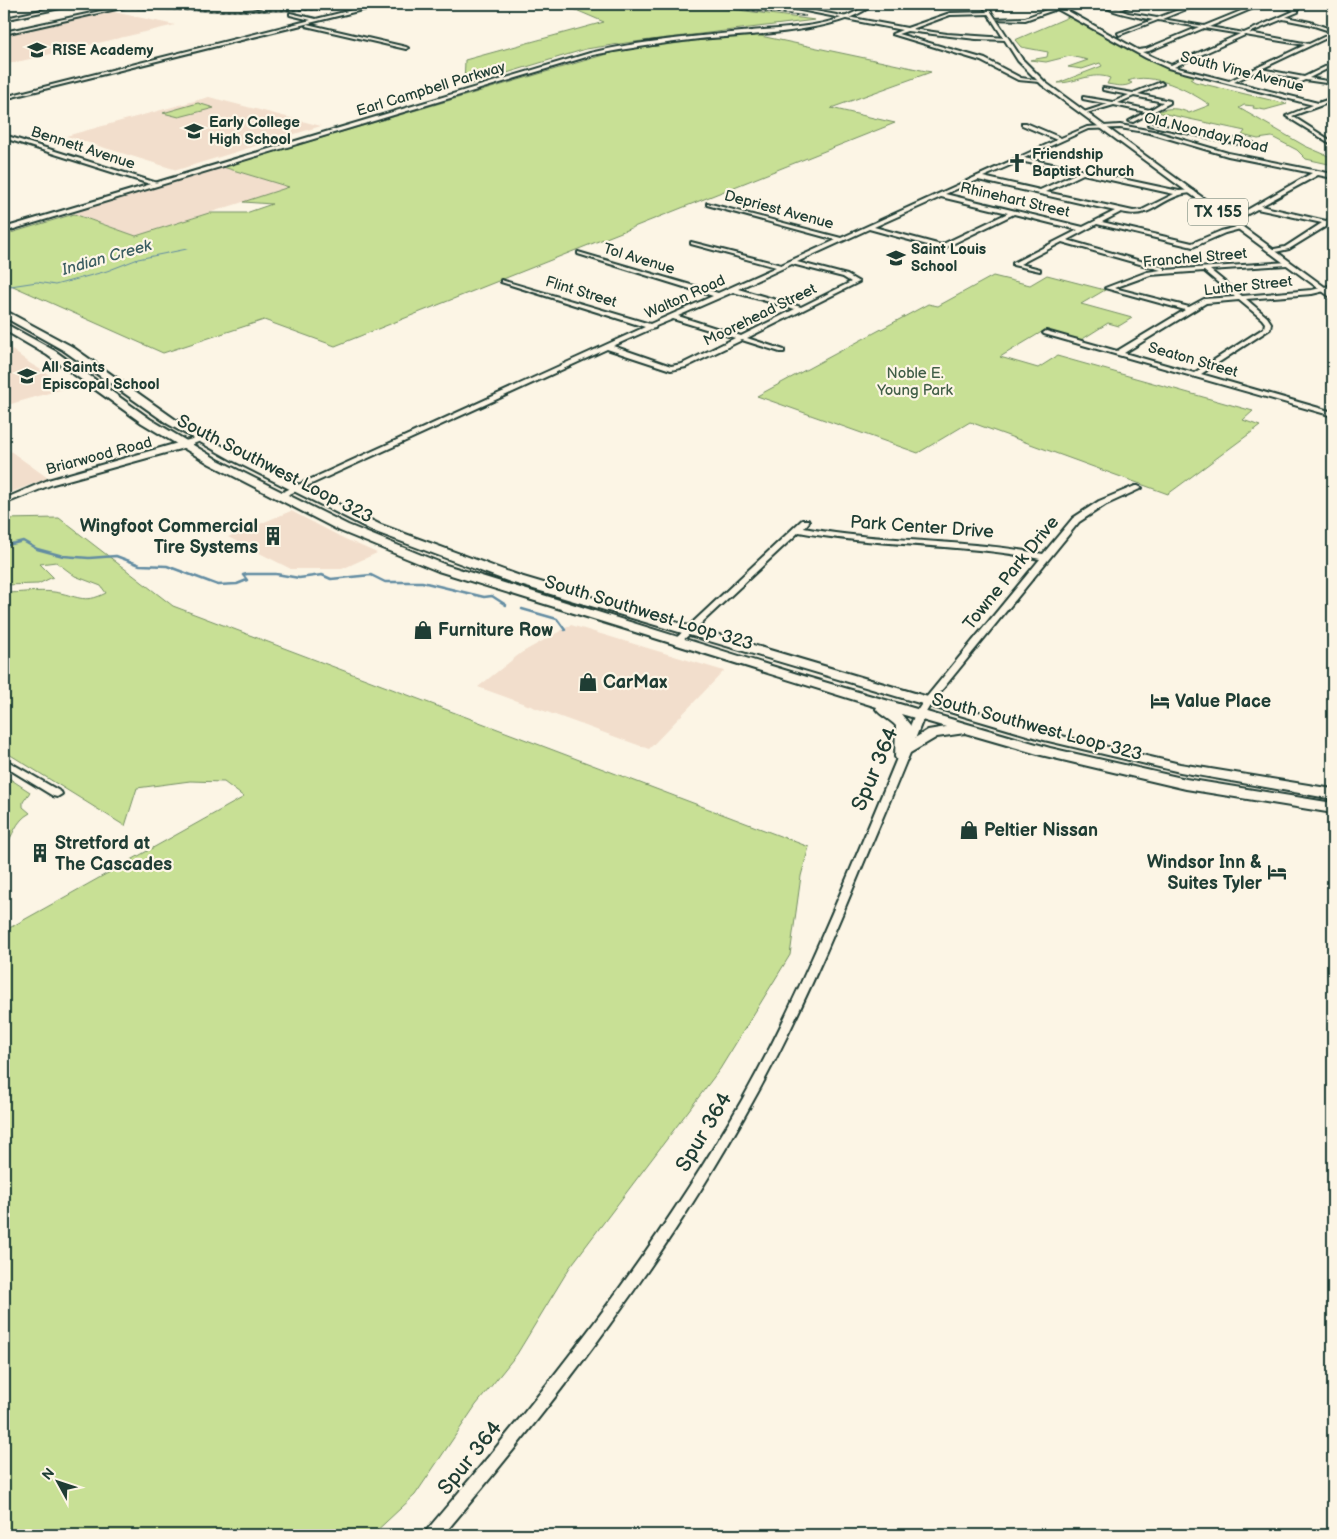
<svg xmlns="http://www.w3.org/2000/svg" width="1337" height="1539" viewBox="0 0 1337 1539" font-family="'Balsamiq Sans',sans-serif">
	<rect width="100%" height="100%" fill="#fcf5e5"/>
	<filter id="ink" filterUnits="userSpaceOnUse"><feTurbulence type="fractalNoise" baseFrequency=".02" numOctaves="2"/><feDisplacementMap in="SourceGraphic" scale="10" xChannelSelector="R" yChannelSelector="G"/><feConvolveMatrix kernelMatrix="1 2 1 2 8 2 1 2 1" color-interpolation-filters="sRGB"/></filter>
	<g filter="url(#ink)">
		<g fill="#f2decc">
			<polygon points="109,11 175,25 4,65 4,34"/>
			<polygon points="209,97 321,126 177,170 66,136"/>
			<polygon points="223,167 290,187 136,236 72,213"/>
			<polygon points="4,344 31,364 70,387 4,406"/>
			<polygon points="4,445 6,448 48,478 4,495"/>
			<polygon points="291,511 345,539 377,553 342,569 291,569 228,537"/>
			<polygon points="571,625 724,671 649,749 478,687 521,653"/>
		</g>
		<g fill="#c8e095" stroke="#748e64">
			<polygon points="562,4 666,4 723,8 815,20 626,43 586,49 464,86 465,60 604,22"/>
			<path d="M 1071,16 L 1164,67 L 1196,76 L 1190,79 L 1195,82 L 1287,104 L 1265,110 L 1253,108 L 1254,106 L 1244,105 L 1239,108 L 1305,146 L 1333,158 L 1333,165 L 1306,159 L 1297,150 L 1272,137 L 1258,139 L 1242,135 L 1245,131 L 1157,112 C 1167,107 1180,108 1189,113 L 1210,105 C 1190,91 1152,71 1128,81 L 1132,83 C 1124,88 1115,85 1107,84 L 1110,78 C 1091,71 1077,83 1058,83 L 1102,66 L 1100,63 L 1082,69 L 1068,67 L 1088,60 L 1070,56 L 1046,62 L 1030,60 L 1047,57 L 1048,52 L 1021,47 L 1015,40 Z"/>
			<polygon points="751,34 931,72 831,108 895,123 335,346 264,320 163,353 4,282 4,235 74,214 136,236 209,213 246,213 272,204 243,202 289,187 223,167 617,51"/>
			<polygon points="198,103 214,108 179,117 163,113"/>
			<polygon points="1047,275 1105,290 1081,304 1132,318 1119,326 1108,323 1081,340 1045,330 1000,357 1038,368 1057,356 1253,411 1243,420 1260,426 1168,494 970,422 918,453 757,396 928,304 938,306 993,276 1030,285"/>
			<path d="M 59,518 L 173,606 L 809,847 L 801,876 L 790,955 L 720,1069 L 570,1267 L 517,1354 L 476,1405 L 415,1495 L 372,1535 L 4,1535 L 4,931 L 244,797 L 224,782 L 190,781 L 137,788 L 125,826 L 4,751 L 4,593 C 20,593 38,590 54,592 C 77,595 83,605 106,593 L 101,586 L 75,576 L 56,562 L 40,564 L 53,577 L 38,584 L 4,585 L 4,519 Z"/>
			<path d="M 4,775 L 30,792 L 23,802 L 23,807 L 30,813 C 15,821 14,835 4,848 Z"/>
		</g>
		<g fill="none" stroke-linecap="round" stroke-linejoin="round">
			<g stroke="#628ca2" stroke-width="1">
				<polyline points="4,287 37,282 55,285 107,271 138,259 187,249"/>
				<polyline points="4,293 8,295 8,298"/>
			</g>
			<polyline stroke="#628ca2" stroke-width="2" points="4,301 8,297"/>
			<g stroke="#628ca2" stroke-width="2.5">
				<polyline points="4,546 23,541 37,549 63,556 89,558 116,556 140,565 167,566 218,585 237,584 247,580 243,575 247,574 276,574 299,578 322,575 331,579 371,575 385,582 422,582 484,597 492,596 506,605"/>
				<polyline points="522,609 557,619 565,630"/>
			</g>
			<g stroke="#1f3d34" stroke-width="4">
				<g id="minor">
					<polygon points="133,4 139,4 4,34 4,32"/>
					<polygon points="241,4 273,4 257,7"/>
					<polygon points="366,4 370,4 371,6 366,9 4,99 4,97 311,20 290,15 290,13 316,19 364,7 367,6"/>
					<polygon points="770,4 777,4 907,28 950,13 991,12 990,14 950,15 912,29 947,34 1006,38 1007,40 976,39 907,31 898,34 985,59 1021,78 1042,81 1040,82 1018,80 981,61 892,34 902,30"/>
					<path d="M 1050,4 L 1059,6 L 1138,50 L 1146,49 L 1199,27 L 1158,20 L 1119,35 L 1118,33 L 1153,20 C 1134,16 1115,14 1101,4 L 1106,4 L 1116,8 L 1134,4 L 1120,10 L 1128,13 L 1157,18 L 1194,4 L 1199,4 L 1162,19 L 1204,26 L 1258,4 L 1263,4 L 1209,27 L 1244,33 L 1294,11 L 1280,4 L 1285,4 L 1298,10 L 1298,12 L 1286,17 L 1310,22 L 1333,30 L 1333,32 L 1308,24 L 1283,19 L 1249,33 L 1309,44 L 1332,33 L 1333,33 L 1333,35 L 1261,69 L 1304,77 L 1333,63 L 1333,66 L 1309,78 L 1333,82 L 1333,84 L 1305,80 L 1289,87 L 1287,85 L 1300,79 L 1257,71 L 1234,82 L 1318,103 L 1333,98 L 1333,101 L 1292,116 L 1333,142 L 1333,145 L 1286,116 L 1313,105 L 1168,68 L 1146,58 L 1057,9 L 1025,20 L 991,19 L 1025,18 L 1054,7 ZM 1204,28 L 1240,34 L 1171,65 L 1142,52 L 1149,51 ZM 1245,35 L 1305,45 L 1229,81 L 1174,67 Z"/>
					<polygon points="1320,4 1325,4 1333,7 1333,9"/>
					<polygon points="64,5 65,7 8,19 6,18"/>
					<polygon points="307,24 406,47 408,48 406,49 306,26"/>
					<path d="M 1161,82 L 1163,84 L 1138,94 L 1170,101 L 1170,103 L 1133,122 L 1129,121 L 1146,112 L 1114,105 L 1083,114 L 1081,113 L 1108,104 L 1083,99 L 1083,97 L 1113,102 L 1129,95 L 1103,90 L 1103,88 L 1133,93 ZM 1134,96 L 1163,102 L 1150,110 L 1118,103 Z"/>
					<path d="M 1022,123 L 1026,123 L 1061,138 L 1087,127 L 1120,125 L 1153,131 L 1228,153 L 1333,174 L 1333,178 L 1318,175 L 1261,206 L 1326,221 L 1330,219 L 1333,222 L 1333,226 L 1328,225 L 1289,249 L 1271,253 L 1269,252 L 1269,250 L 1285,247 L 1322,223 L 1257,209 L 1244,216 L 1226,220 L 1223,218 L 1240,214 L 1312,173 L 1228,156 L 1150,133 L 1120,128 L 1088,129 L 1024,158 L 1179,191 L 1192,190 L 1195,192 C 1190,194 1185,193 1180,195 C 1155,203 1151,219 1121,212 L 1102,222 L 1192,243 L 1221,231 L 1241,226 L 1244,228 L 1225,233 L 1193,247 L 1097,224 L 1067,240 L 1165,268 L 1165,270 L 1289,262 L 1289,264 L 1287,265 L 1210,270 L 1242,296 L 1312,290 L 1333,285 L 1333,289 L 1312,294 L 1246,299 L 1267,317 L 1271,323 L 1270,329 L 1201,374 L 1333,412 L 1333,416 L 1044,334 L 1043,333 L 1046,331 L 1117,351 L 1185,310 L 1105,288 L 1147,272 L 1161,270 L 1062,242 L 1020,264 L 1040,269 L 1040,271 L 1013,265 L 1013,263 L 1078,230 L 1014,214 L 942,249 L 869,229 L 797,262 L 847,275 L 859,282 L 747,338 L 784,350 L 784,352 L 780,352 L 742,340 L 686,367 L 671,370 L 607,349 L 283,497 L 280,497 L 276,495 L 645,327 L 501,282 L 501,280 L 650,324 L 713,296 L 578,254 L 578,252 L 718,293 L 776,267 L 691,244 L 691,242 L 781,265 L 836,240 L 707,205 L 707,203 L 841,238 L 1057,140 L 1022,125 ZM 1020,161 L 1077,173 L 1040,190 L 983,177 ZM 1083,174 L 1174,194 L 1142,210 L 1133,211 L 1046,192 ZM 978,180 L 1115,211 L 1083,227 L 945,194 ZM 941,197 L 1008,213 L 941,245 L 874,227 ZM 792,264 L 843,277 L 851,282 L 801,307 L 738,289 ZM 1204,271 L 1235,297 L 1204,299 L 1189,307 L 1114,288 L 1150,275 ZM 733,292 L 795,309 L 741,336 L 678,316 ZM 1239,300 L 1262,319 L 1265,323 L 1264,328 L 1194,373 L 1124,353 L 1206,303 ZM 673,319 L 735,338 L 682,364 L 671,366 L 613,346 L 651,329 L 655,328 L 656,326 Z"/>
					<polygon points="1150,123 1253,143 1256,145 1253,147 1148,125"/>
					<polygon points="4,135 157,183 158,184 153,185 4,138"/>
					<polygon points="199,437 205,437 206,439 180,449 53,484 4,504 4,499 48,480"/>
					<path d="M 1135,486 L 1138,486 L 1142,488 L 1105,505 L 1079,522 L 932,702 L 925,714 C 904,768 881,821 859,874 C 827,951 794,1028 753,1101 C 667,1257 558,1399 443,1535 L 425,1535 L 427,1530 C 543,1394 653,1255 742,1100 C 782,1029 815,953 847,878 C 870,823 893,769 915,714 L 925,699 L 1040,559 C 960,543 879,547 799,532 L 680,643 L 674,643 L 673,641 L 802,520 L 808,520 L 809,522 L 804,528 C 883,543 964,539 1043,554 L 1073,518 L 1099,501 Z"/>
					<polygon points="4,759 61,792 62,794 57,797 53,796 4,766"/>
				</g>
			</g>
			<g stroke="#1f3d34" stroke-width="4">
				<g id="major">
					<path d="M 868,4 L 873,4 C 842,33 743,35 699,39 C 664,43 628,48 593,55 L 4,232 L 4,228 L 590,53 C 640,41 691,37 742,32 C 784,27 833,30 868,4 Z"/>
					<polygon points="982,4 986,4 1022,59 1046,83 1333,293 1333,299 1042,85 1018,61"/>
				</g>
			</g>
			<g stroke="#1f3d34" stroke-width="4">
				<g id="highway">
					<polygon points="4,310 71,346 176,420 240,456 381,525 520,576 1053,734 1180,764 1333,789 1333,799 1180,772 1044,740 510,582 373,531 232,460 168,424 63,350 4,317"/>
					<path d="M 4,323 L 55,351 L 150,419 L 218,460 L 348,525 L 446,565 L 807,677 L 1050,748 L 1186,779 L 1333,803 L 1333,813 L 1186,789 L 1041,755 L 965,733 L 937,737 L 910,753 L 907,760 L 897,760 L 895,757 L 896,726 C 890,719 881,716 876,709 L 877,707 L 438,571 L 340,531 L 210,464 L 142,423 L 47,355 L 4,330 ZM 901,714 L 946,727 L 928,730 L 910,741 L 910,725 Z"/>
				</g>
			</g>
			<use href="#minor" fill="#fcf5e5" fill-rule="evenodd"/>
			<use href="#major" fill="#fcf5e5" fill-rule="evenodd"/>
			<use href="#highway" fill="#fcf5e5" fill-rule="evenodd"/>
			<g stroke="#1f3d34" stroke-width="2">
				<g id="rail">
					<path d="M 74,4 C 217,17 361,8 504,4"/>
					<polyline points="696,4 805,16"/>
				</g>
			</g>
			<use href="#rail" stroke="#fcf5e5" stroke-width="1" stroke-dasharray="3" stroke-linecap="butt"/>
		</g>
	</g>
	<defs>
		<g id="school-bare" transform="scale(1.5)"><path d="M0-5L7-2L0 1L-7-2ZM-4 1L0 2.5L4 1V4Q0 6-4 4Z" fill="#1f3d34" stroke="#fcf5e5" stroke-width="2.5" paint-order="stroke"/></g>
		<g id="church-bare" transform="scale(1.5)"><path d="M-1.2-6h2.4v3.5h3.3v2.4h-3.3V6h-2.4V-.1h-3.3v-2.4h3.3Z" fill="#1f3d34" stroke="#fcf5e5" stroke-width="2.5" paint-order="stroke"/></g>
		<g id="building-bare" transform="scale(1.5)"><path d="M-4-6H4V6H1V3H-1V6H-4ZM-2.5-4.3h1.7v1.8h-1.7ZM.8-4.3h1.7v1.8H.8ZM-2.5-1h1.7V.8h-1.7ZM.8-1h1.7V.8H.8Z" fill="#1f3d34" stroke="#fcf5e5" stroke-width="2.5" paint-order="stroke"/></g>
		<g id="shop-bare" transform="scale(1.5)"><path d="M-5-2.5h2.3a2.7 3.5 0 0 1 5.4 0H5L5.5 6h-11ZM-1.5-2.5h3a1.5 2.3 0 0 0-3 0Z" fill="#1f3d34" stroke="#fcf5e5" stroke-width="2.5" paint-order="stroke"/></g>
		<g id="hotel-bare" transform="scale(1.5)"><path d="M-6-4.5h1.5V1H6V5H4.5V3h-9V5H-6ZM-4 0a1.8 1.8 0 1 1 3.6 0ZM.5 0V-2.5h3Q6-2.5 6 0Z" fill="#1f3d34" stroke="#fcf5e5" stroke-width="2.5" paint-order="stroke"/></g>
	</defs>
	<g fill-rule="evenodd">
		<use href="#school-bare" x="37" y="50"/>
		<use href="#school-bare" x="194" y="131"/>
		<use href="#church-bare" x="1017" y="163"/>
		<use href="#school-bare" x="896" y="258"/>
		<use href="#school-bare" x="27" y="376"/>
		<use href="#building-bare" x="273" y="536"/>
		<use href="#shop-bare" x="423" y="630"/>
		<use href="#shop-bare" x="588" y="682"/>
		<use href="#hotel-bare" x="1160" y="701"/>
		<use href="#shop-bare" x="969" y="830"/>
		<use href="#building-bare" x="40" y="853"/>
		<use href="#hotel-bare" x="1277" y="872"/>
	</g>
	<g text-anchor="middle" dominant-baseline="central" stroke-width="4.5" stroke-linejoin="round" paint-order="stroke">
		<g font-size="15" font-weight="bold" fill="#1f3d34" stroke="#fcf5e5" text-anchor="start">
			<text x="52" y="50">RISE Academy</text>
			<text x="209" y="122">Early College<tspan x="209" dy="17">High School</tspan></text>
			<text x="1032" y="154">Friendship<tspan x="1032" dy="17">Baptist Church</tspan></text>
			<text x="911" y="249">Saint Louis<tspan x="911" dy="17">School</tspan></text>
			<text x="42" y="367">All Saints<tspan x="42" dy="17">Episcopal School</tspan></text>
		</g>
		<g font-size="15" fill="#1f3d34" stroke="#fcf5e5">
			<text transform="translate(1242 72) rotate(14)">South Vine Avenue</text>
			<text transform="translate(431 89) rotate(-17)">Earl Campbell Parkway</text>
			<text transform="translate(1206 133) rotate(14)">Old Noonday Road</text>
			<text transform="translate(83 148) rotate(18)">Bennett Avenue</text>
			<text transform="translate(1015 200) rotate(13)">Rhinehart Street</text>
			<text transform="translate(779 210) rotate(15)">Depriest Avenue</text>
			<text transform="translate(1195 258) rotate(-5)">Franchel Street</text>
			<text transform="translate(639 259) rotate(17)">Tol Avenue</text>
			<text transform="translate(1248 286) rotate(-6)">Luther Street</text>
			<text transform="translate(581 292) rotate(17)">Flint Street</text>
			<text transform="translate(685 297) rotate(-24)">Walton Road</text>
			<text transform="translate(760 315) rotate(-26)">Moorehead Street</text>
			<text transform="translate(1193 360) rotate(16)">Seaton Street</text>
			<text transform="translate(99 456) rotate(-15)">Briarwood Road</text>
		</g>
		<g font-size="15" fill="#415e47" stroke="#fcf5e5">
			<text x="915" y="373">Noble E.<tspan x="915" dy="17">Young Park</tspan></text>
		</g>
		<rect fill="#fcf5e5" stroke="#617469" stroke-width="1" x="1188" y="198.5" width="60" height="27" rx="4"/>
		<g font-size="16" font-weight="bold" fill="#1f3d34">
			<text x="1218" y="212">TX 155</text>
		</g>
		<g font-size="16" font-style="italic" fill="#3b5e62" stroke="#fcf5e5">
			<text transform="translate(107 258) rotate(-16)">Indian Creek</text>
		</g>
		<g font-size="18" fill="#1f3d34" stroke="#fcf5e5">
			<text transform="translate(275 469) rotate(27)">South Southwest Loop 323</text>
			<text transform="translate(922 527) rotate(4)">Park Center Drive</text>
			<text transform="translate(1011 573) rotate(-51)">Towne Park Drive</text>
			<text transform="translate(649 613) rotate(17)">South Southwest Loop 323</text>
			<text transform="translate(1037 727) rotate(15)">South Southwest Loop 323</text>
		</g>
		<g font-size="18" font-weight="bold" fill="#1f3d34" stroke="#fcf5e5" text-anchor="start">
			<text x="258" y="526" text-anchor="end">Wingfoot Commercial<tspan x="258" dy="21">Tire Systems</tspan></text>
			<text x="438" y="630">Furniture Row</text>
			<text x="603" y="682">CarMax</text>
			<text x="1175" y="701">Value Place</text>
			<text x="984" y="830">Peltier Nissan</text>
			<text x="55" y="843">Stretford at<tspan x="55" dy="21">The Cascades</tspan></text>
			<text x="1262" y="862" text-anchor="end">Windsor Inn &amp;<tspan x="1262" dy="21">Suites Tyler</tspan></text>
		</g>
		<g font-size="21" fill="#1f3d34" stroke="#fcf5e5">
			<text transform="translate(875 769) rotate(-67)">Spur 364</text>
			<text transform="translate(704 1132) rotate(-59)">Spur 364</text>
			<text transform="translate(470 1458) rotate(-51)">Spur 364</text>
		</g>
	</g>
	<rect width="1337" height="1539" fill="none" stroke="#fcf5e5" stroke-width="20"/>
	<rect x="10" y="10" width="1317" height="1519" fill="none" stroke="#1f3d34" stroke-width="2" filter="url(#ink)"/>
	<g transform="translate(58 1482) rotate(310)" stroke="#fcf5e5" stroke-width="4" paint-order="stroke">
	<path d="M0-4L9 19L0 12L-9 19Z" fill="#1f3d34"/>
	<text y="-8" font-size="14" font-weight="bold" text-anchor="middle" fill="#1f3d34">N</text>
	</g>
</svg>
